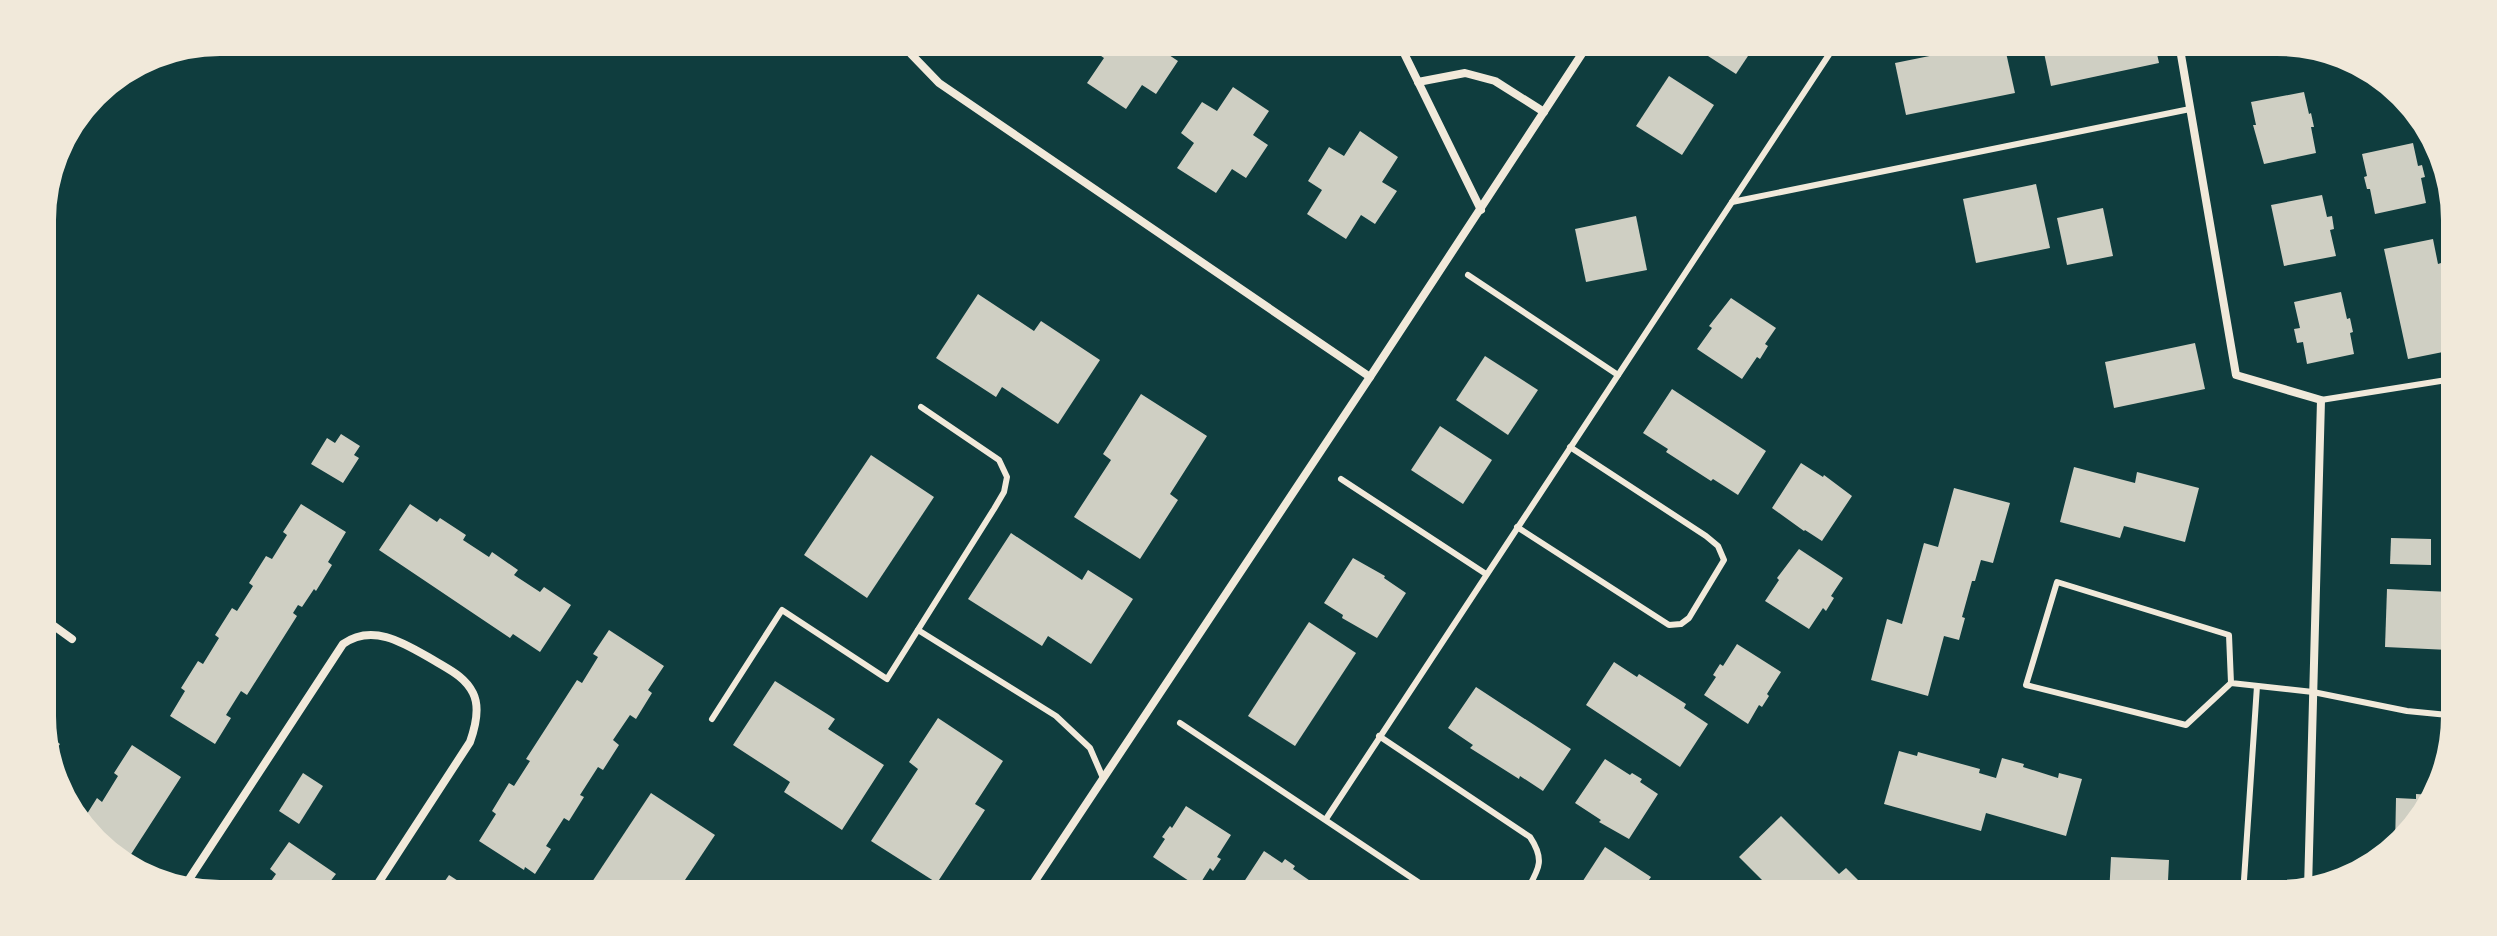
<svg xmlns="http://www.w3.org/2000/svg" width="2497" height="936" viewBox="0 0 2497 936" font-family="'Zilla Slab',serif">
	<rect width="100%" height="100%" fill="#0f3d3e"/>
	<g fill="#cfcfc3">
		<polygon points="1030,44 1047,44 1042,51"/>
		<polygon points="1094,44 1167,44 1163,51 1178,61 1156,94 1142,85 1126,109 1087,83 1104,58 1091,49"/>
		<polygon points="1694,47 1754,47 1736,74"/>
		<polygon points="1969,48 2005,48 2015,93 1906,115 1895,63"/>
		<polygon points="2043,48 2156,49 2159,63 2051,86"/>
		<polygon points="1669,76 1714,105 1682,155 1636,126"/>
		<polygon points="1233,87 1269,111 1253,135 1268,145 1246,178 1232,169 1216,193 1177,168 1194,143 1181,133 1202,102 1217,111"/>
		<polygon points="2304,92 2309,114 2311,113 2314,127 2311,127 2316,153 2264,164 2253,125 2256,125 2251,102"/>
		<polygon points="1360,131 1398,157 1382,182 1397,191 1375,224 1361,215 1346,239 1307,214 1322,190 1308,181 1329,147 1344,156"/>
		<polygon points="2413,143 2418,166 2422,165 2425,177 2421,178 2426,203 2375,214 2370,189 2367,189 2364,177 2367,176 2362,154"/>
		<polygon points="2036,184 2050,248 1976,263 1963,199"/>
		<polygon points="2322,195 2327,217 2332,216 2334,229 2330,230 2336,256 2284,266 2271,205"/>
		<polygon points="2103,208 2113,256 2067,265 2057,218"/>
		<polygon points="1636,216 1647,270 1586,282 1575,229"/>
		<polygon points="2433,239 2438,264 2441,263 2453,322 2450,323 2453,350 2408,359 2384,249"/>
		<polygon points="2341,292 2347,319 2350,318 2353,332 2350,333 2354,354 2307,364 2303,342 2297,343 2294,329 2300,328 2294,302"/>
		<polygon points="978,294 1034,331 1041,321 1100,360 1058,424 1002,387 996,397 936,358"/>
		<polygon points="1731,298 1776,328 1765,344 1768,346 1760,359 1757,357 1742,379 1697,349 1712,328 1709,326"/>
		<polygon points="2195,343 2205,389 2114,408 2105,362"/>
		<polygon points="1485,356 1538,390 1508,435 1456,400"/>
		<polygon points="1672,389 1766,451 1738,495 1713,479 1711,481 1666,452 1668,449 1643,433"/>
		<polygon points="1141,394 1207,436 1170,494 1178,500 1140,559 1074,517 1111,460 1103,454"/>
		<polygon points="1440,426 1492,460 1463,504 1411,470"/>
		<polygon points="341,434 360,446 354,455 359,458 343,483 311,464 327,438 335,443"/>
		<polygon points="871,455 934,497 867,598 804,555"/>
		<polygon points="1801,463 1823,477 1824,475 1852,496 1822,541 1805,530 1804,531 1772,508"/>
		<polygon points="2074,467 2135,483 2137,472 2199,488 2185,542 2124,526 2120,538 2060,522"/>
		<polygon points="1954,488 2010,503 1993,563 1981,560 1975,581 1972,581 1962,617 1965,618 1959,640 1944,636 1928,696 1871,680 1887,619 1902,624 1924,543 1938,547"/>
		<polygon points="301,504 346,532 328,562 332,565 316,591 314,589 302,607 298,605 293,613 297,616 247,695 241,691 226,715 231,718 215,744 170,716 185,691 181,688 198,661 203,664 219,638 215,635 232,608 237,611 253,586 249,583 266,556 272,559 287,535 283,532"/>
		<polygon points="410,504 437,522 440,518 466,535 463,540 489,557 492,552 518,570 514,575 540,592 544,587 571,605 540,652 513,634 510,638 379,550"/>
		<polygon points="1011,533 1082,580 1088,570 1133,599 1091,664 1048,636 1042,646 968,599"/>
		<polygon points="2391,538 2431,539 2431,565 2390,564"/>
		<polygon points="1799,549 1843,578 1831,596 1834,598 1826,611 1823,608 1809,629 1765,601 1779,580 1777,578"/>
		<polygon points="1353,558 1385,576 1384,578 1406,593 1377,638 1342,618 1343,615 1324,603"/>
		<polygon points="2387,589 2450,592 2449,650 2385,647"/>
		<polygon points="1309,622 1356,653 1295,746 1248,716"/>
		<polygon points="609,630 664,666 648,690 652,693 636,719 630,715 613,740 619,745 603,770 598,767 580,795 584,797 569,821 564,818 546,846 551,849 535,874 525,867 524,870 479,841 496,814 492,811 509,783 514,786 530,761 526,759 577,680 582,683 598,657 593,654"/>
		<polygon points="1737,644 1781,672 1767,694 1769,696 1762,707 1759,705 1748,724 1704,695 1716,677 1713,675 1720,664 1723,666"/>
		<polygon points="1614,662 1637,677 1639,674 1686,704 1684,708 1708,724 1680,767 1586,705"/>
		<polygon points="775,681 835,719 828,729 884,765 842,830 784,792 790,782 733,745"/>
		<polygon points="1476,687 1571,749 1543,791 1520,776 1519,779 1470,748 1473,745 1448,728"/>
		<polygon points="938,718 1003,761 975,804 985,810 937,883 871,841 918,769 909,762"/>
		<polygon points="43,732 60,744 48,761 43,751"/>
		<polygon points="132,745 181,777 126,862 85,835 84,829 80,825 97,798 102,802 118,776 114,773"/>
		<polygon points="1899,751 1917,756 1918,752 1980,769 1979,773 1996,778 2002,758 2024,764 2023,767 2058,778 2059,773 2082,779 2066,836 1986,813 1981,831 1884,804"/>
		<polygon points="1605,759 1630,775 1632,773 1642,779 1640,782 1658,794 1629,839 1599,822 1601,820 1575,803"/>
		<polygon points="303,773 323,786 299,824 279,811"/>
		<polygon points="651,793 715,835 679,889 588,888"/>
		<polygon points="2416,794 2433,795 2395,848 2396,798 2416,799"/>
		<polygon points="1186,806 1231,835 1217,857 1221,859 1213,871 1210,868 1198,887 1153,857 1165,839 1162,837 1170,826 1172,828"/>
		<polygon points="1781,816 1839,874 1846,868 1872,894 1775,893 1739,857"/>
		<polygon points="289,842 336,874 326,887 267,887 276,874 270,869"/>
		<polygon points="1605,847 1651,877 1640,893 1575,893"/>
		<polygon points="1264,851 1282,863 1285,859 1295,866 1293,869 1316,885 1311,891 1238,891"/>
		<polygon points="2111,857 2169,860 2168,881 2162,881 2162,895 2109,895"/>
		<polygon points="449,875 469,888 440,888"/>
	</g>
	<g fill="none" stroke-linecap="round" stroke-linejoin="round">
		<g stroke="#f1e9da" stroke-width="6">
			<polyline points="1732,202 2190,109"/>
			<polyline points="1468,275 1618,375"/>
			<polyline points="2321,400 2453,379"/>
			<polyline points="1341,479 1486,574"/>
			<polyline points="1517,527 1669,625 1681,624 1689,618 1724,560 1718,546 1706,536 1570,447"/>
			<polyline points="918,630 1056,716 1090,748 1103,778"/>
			<polyline points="2231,683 2186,725 2026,685 2057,582 2229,635 2231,683 2313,692 2407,711 2448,715"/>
			<polyline points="712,719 782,610 887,679 994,509 1004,492 1007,477 999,460 921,407"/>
			<polyline points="1180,723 1433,892"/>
			<path d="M 1379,736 L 1530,837 C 1546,861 1538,870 1526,892"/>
			<polyline points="1326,819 1834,47"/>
			<polyline points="746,889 749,885"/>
			<polyline points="2243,895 2257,686"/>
		</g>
		<g stroke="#f1e9da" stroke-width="8">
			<polyline points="907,43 911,54 939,83 1370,377"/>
			<polyline points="1400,45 1481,210"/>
			<polyline points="2180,49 2236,375 2321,400 2308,889"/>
			<polyline points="1418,82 1465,73 1495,81 1544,112"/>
			<polyline points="43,618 72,639"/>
			<path d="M 184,887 L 343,644 C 374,622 407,645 435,661 C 450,670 465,677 473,693 C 480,707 475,728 470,742 L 375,888"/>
			<polyline points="1029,890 1370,377 1587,46"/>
		</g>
	</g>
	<path d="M0 0H2497V936H0ZM220 54H2277A166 166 0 0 1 2443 220V716A166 166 0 0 1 2277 882H220A166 166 0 0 1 54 716V220A166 166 0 0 1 220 54Z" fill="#f1e9da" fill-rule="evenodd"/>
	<path fill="none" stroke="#f1e9da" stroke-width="4" d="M220 54H2277A166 166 0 0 1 2443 220V716A166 166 0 0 1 2277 882H220A166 166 0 0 1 54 716V220A166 166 0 0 1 220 54Z"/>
</svg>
